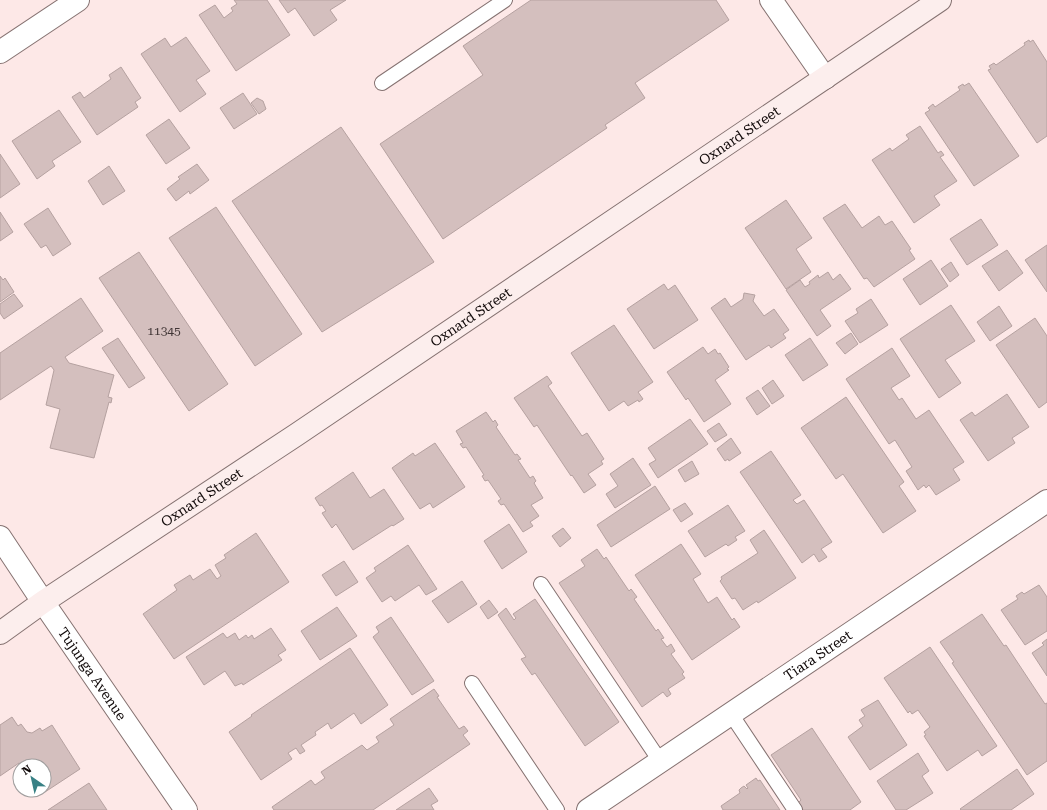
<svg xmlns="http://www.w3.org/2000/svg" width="1047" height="810" viewBox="0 0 1047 810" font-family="'Roboto Serif',serif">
	<rect width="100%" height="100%" fill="#fde8e7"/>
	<g fill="#d4bfbe" stroke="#b5a1a0">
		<polygon points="234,0 267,0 290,35 236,71 199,15 215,5 224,18 233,11 231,8 237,4"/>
		<polygon points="279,0 346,0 330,10 337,20 314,36 295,8 288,13"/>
		<polygon points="531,0 716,0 729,20 635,83 645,98 605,125 607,128 443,239 380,144 483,75 463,46"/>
		<polygon points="186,37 210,71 196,80 206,94 180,112 141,54 165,38 171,47"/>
		<polygon points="1029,40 1030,42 1033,40 1047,62 1047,136 1037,143 988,70 991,69 989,66 994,63 996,65 1025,45 1024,43"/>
		<polygon points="121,67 141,98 135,102 138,107 97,135 72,97 80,92 84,98 111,79 109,75"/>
		<polygon points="969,83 1019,156 974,186 925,113 930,110 928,108 933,104 935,107 960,90 958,87 963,84 964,86"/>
		<polygon points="243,93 257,114 234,129 220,108"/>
		<polygon points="257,98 263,101 266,109 259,114 251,103"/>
		<polygon points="59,110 81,142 52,161 55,166 37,179 12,141"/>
		<polygon points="169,119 190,148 166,164 146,135"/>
		<polygon points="920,126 938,153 941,151 944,155 940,157 957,181 934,196 940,205 914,223 872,160 890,148 892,151 909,139 906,135"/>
		<polygon points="341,127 434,262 322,332 232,201"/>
		<polygon points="0,154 20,184 0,198"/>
		<polygon points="197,164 209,180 190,194 189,191 176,201 167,189 180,179 178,177"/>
		<polygon points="109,166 125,191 103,205 88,181"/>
		<polygon points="786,200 812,238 796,249 811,272 786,289 745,228"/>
		<polygon points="845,204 862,228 879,216 885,225 892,221 911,249 909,250 915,259 874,287 867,278 864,279 823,218"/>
		<polygon points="216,207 302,334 255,366 169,238"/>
		<polygon points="48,208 71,244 53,256 46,245 41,248 24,224"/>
		<polygon points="0,212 13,232 0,241"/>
		<polygon points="981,219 998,245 967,265 950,239"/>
		<polygon points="1047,245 1047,292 1025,260"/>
		<polygon points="1007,250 1023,273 999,291 982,266"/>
		<polygon points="139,252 228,384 189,411 99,278"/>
		<polygon points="931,260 948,286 920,305 903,279"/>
		<polygon points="951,262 959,275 950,282 941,269"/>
		<polygon points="828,272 833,280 840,274 851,289 820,310 831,326 817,336 786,290 800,280 805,287 810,284 809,282 818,275 819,278"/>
		<polygon points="0,276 3,280 5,278 14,292 0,302"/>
		<polygon points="664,284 668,290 675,285 698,320 654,349 627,309"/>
		<polygon points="744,293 755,295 753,301 764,316 774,309 789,330 783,334 786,338 771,348 769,345 746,360 711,308 725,298 731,307 743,299"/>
		<polygon points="14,294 23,306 4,319 0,313 0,304"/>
		<polygon points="81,298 103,331 65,357 69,363 114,375 108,397 112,398 111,403 109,402 94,458 50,448 60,409 46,405 54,370 51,366 0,400 0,353"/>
		<polygon points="871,299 888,325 860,343 845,321 858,313 856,309"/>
		<polygon points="951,305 975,341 945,360 961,383 939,398 900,339"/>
		<polygon points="999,306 1012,326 990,341 977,322"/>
		<polygon points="1035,318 1047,336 1047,402 1039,408 996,345"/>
		<polygon points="614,325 653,382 638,392 643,399 639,402 638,400 628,406 624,401 609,411 571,353"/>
		<polygon points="851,333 858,344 845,354 836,343"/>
		<polygon points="118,338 145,378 129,388 102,348"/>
		<polygon points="810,338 828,365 803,381 785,355"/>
		<polygon points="703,347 708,354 715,349 718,354 720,353 729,367 727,369 729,370 715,380 731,404 704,422 688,398 686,400 667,372"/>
		<polygon points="892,348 910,376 891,388 899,400 902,398 916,419 929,410 964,462 953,469 960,480 936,495 929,485 926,488 924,485 918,490 906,471 912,467 895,440 889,444 846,379"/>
		<polygon points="547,376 552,383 548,386 582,436 587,433 604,459 601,461 603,464 588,474 596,485 584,493 572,475 571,476 537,425 534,427 514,398"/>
		<polygon points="773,380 784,396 772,404 762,388"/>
		<polygon points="758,390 770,406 757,415 746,398"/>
		<polygon points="1007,394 1029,427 1012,438 1015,443 988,461 960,420 972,412 975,416"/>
		<polygon points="846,397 904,482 899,486 916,511 883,533 843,474 836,479 801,428"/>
		<polygon points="486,412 493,422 495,420 498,425 496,427 515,455 517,454 521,459 518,460 530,478 533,476 536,481 534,483 543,498 531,505 539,516 530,522 533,526 523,532 504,504 501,505 498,501 501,499 488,480 485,481 482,476 484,475 466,447 463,448 460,444 463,443 456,431"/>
		<polygon points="690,419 708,444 658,478 649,464 656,460 648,448"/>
		<polygon points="719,423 727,435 715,442 707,431"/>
		<polygon points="731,438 741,453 729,461 728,459 725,461 717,449"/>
		<polygon points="435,443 465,487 433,508 430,503 420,509 392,468 413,453 415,456"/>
		<polygon points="771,451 801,495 793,500 797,504 804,500 832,542 821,549 827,557 819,562 814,554 802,563 740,472"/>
		<polygon points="633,458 651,485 615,508 606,494 618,486 610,474"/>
		<polygon points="692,461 699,474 685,482 678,470"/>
		<polygon points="353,472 370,498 384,489 404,519 393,526 392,525 353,550 336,524 332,528 322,513 326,511 322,505 320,506 315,498"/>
		<polygon points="655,486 670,509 611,547 597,525"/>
		<polygon points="685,503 693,514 681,522 673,510"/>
		<polygon points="728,505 745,531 735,537 737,540 728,546 726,544 705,557 688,531"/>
		<polygon points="509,524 527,552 502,569 484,541"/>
		<polygon points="563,528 571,538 560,547 552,536"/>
		<polygon points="764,530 796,578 758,603 757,601 743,610 735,598 732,599 720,581 722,579 721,577 758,553 750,540"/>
		<polygon points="256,533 289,582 174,659 143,614 177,590 174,585 190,575 193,580 210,569 217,579 221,576 215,565 226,558 224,555"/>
		<polygon points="681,544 701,574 693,579 708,603 717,597 732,620 734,618 740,627 692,660 635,575"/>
		<polygon points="408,545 437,589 426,595 419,585 395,601 391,596 382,602 366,578 376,571 374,568"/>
		<polygon points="597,549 604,559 606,557 629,591 631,589 637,597 634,599 656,631 658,629 664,638 661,639 667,647 671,644 675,651 671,654 684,672 682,674 685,678 668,689 671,694 667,697 663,692 642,707 559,583 585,566 581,560"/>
		<polygon points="344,561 358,582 336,596 322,575"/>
		<polygon points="462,581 477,604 448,623 432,601"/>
		<polygon points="1039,585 1047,597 1047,631 1025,645 1001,610 1018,599 1016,596 1022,592 1024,594"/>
		<polygon points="535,599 619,722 585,746 535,673 532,675 521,659 526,657 498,615 506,608 514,620 516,618 513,614"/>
		<polygon points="489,600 498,612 488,619 480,607"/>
		<polygon points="337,607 357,636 320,660 301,631"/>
		<polygon points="982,614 1004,646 1006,645 1045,704 1047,703 1047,761 1027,775 952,663 954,662 940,642"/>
		<polygon points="391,617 434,681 412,695 373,637 379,632 376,627"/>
		<polygon points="271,628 286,650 278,655 282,660 243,685 242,683 235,686 225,671 204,685 186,657 223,633 227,638 235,633 239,640 246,635 248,638 252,635 254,639"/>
		<polygon points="1047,639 1047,676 1032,653 1044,645 1042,643"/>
		<polygon points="930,647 997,746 982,756 978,750 947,771 924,736 926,735 924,732 930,727 918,710 912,714 910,711 908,713 884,678"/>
		<polygon points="350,648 388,705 361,724 354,713 331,729 328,723 315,732 316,735 301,745 305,751 300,754 296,748 288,753 292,759 261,780 229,732 252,716 251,715"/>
		<polygon points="434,689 439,696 437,697 459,729 464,726 468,731 463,735 470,744 373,810 274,810 272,807 311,780 315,785 325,778 321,772 362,745 367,750 379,742 376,737 394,725 390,719"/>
		<polygon points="878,700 907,745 870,770 848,737 863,726 859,720 865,716 861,710"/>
		<polygon points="12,717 18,726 21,724 27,732 32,733 40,728 42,731 52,725 80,769 45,792 44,790 44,766 21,766 19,763 0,776 0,725"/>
		<polygon points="812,728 861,802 850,810 803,810 798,803 801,800 771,755"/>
		<polygon points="918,753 929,771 922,776 933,793 906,810 896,810 877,781"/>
		<polygon points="1017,769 1034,794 1011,810 961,810 960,809"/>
		<polygon points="756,778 758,781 760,780 780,810 723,810 721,806 740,793 739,790 741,788 744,786 747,789 748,788 746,785"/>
		<polygon points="89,783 107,810 48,810"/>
		<polygon points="429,788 438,801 431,805 434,810 396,810"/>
	</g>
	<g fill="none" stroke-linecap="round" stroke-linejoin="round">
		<g stroke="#857271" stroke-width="16">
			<g id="service">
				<polyline points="382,83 505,0"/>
				<polyline points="541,584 660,761"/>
				<polyline points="472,683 557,810"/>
				<polyline points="731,714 795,810"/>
			</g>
		</g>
		<g stroke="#857271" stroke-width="24">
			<g id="minor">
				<polyline points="771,0 825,78"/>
				<polyline points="0,52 78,0"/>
				<path id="s1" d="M 588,810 L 1047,501"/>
			</g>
		</g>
		<g stroke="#857271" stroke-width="24">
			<g id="tertiary">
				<path id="s2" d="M 0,537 L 43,602 L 186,810"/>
			</g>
		</g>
		<g stroke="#857271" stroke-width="24">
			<g id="secondary">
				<path id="s3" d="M 0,633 L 43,602 L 296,435 L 940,0"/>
			</g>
		</g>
		<use href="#service" stroke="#fff" stroke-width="14"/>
		<use href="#minor" stroke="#fff" stroke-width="22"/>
		<use href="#tertiary" stroke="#fff" stroke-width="22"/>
		<use href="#secondary" stroke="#fceeed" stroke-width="22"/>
	</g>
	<g text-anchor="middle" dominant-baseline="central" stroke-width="3.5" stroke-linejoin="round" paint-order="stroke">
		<g font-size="12" fill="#413636">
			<text x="164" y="331">11345</text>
		</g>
		<g font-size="14" fill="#100909" stroke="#fff">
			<text stroke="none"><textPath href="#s3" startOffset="891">Oxnard Street</textPath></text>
			<text stroke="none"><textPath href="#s3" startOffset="567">Oxnard Street</textPath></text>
			<text stroke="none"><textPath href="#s3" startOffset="243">Oxnard Street</textPath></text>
			<text stroke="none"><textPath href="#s1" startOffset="277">Tiara Street</textPath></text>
			<text stroke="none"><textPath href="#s2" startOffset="165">Tujunga Avenue</textPath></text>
		</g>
	</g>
	<g transform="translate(32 778) rotate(326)"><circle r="19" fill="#ffffff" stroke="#9f9d9d"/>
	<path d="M0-3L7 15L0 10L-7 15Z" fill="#388185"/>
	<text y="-6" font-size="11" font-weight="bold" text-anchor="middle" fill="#100909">N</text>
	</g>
</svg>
